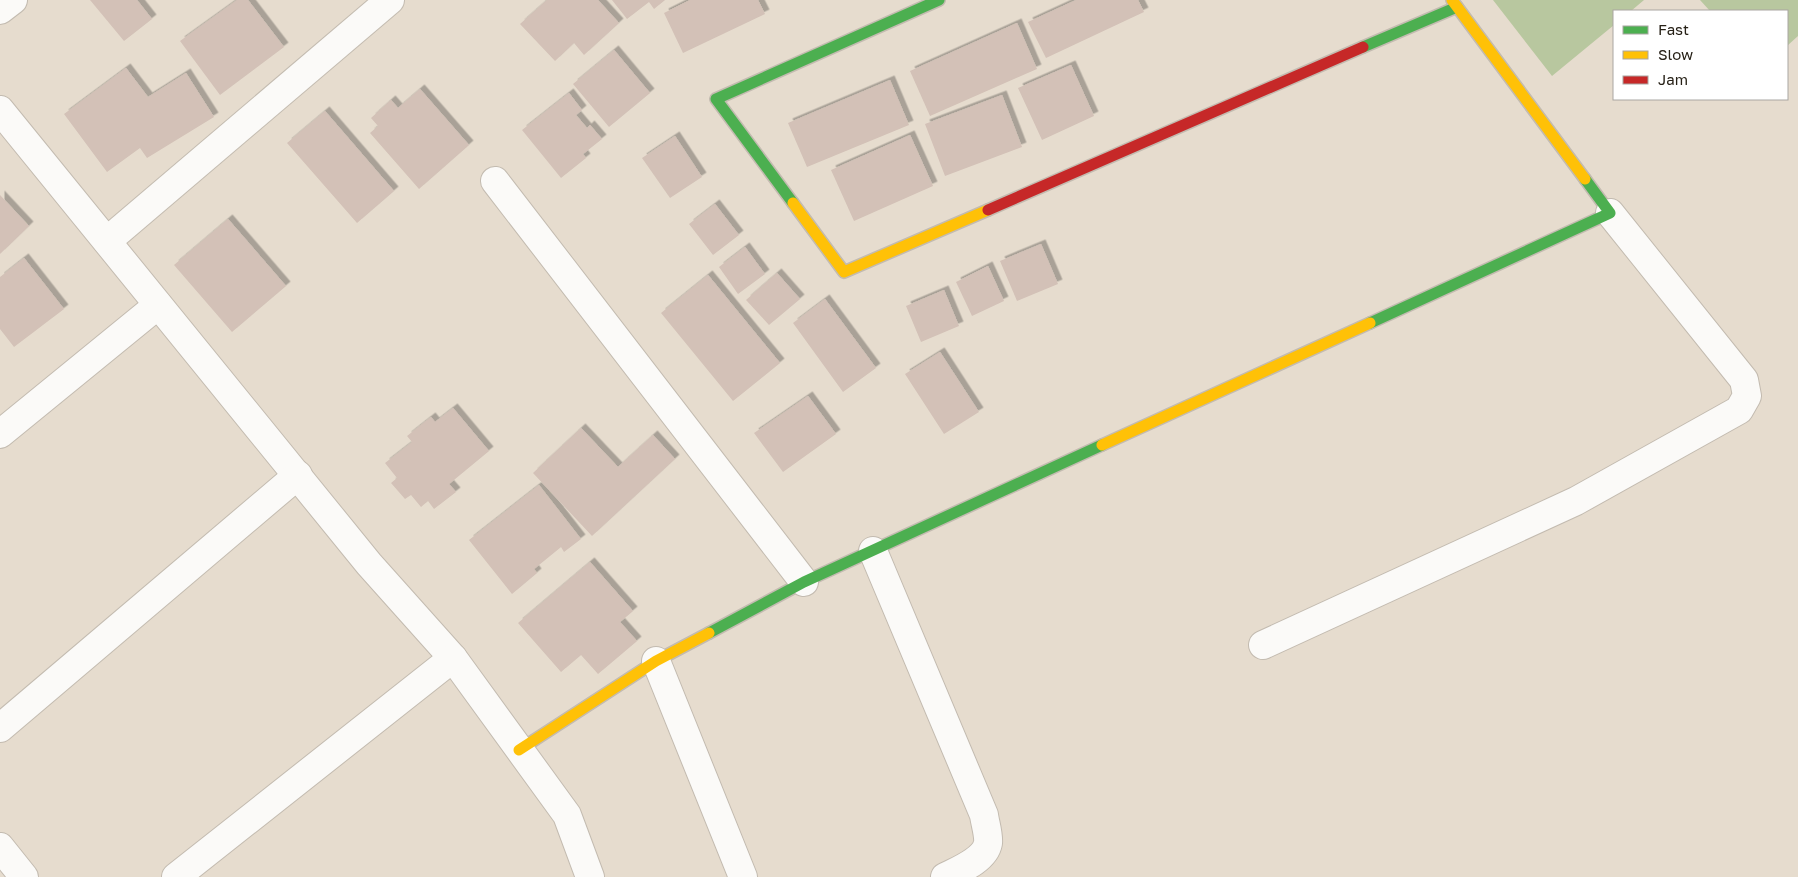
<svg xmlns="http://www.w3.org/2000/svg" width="1798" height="877" viewBox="0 0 1798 877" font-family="'Golos Text',sans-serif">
	<defs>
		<filter id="shadow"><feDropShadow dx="4.5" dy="-4.5" stdDeviation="0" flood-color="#0004"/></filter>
	</defs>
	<rect width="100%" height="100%" fill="#e6dcce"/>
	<g fill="#b8c79f">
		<polygon points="1493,0 1644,0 1631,11 1614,11 1614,25 1552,76"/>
		<polygon points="1700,0 1798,0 1798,36 1787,46 1787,11 1710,11"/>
	</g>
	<g fill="#d3c1b7" filter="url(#shadow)">
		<polygon points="90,0 137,0 152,19 124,41"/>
		<polygon points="237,0 248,0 284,47 220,95 180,41"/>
		<polygon points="547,0 598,0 619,23 584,55 574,43 555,61 520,24"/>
		<polygon points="612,0 665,0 654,9 649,2 627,19"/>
		<polygon points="690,0 758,0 765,14 683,53 664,13"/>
		<polygon points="1076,0 1138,0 1144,12 1046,58 1028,22"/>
		<polygon points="1017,23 1037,69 930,116 910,71"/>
		<polygon points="614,50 650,93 609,127 573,84"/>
		<polygon points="1071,65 1094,116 1042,140 1018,88"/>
		<polygon points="126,68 148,97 186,73 214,117 147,158 140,148 107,172 64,114"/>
		<polygon points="890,80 909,125 807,167 788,123"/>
		<polygon points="420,89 469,145 419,189 370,133 378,126 371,118 391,100 398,108"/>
		<polygon points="569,93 582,110 576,115 587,128 590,125 602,139 583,154 586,158 561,178 522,130"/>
		<polygon points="1002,95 1022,147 945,176 925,124"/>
		<polygon points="325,111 394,191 357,223 287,143"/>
		<polygon points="910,135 933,186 854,221 831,170"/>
		<polygon points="675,136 702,177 670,198 642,158"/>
		<polygon points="0,195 29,226 0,254"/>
		<polygon points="715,204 739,235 713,255 689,224"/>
		<polygon points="228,219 286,286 232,332 174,265"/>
		<polygon points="1041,244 1058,284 1017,301 1000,261"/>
		<polygon points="745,247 765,274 738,294 719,267"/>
		<polygon points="24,258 64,309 14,347 0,329 0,277"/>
		<polygon points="988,266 1004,301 972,316 956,282"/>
		<polygon points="777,273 800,299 769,325 746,300"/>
		<polygon points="708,275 780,363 733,401 661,313"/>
		<polygon points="944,290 959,326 921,342 906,306"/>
		<polygon points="825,299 876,368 843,392 793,323"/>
		<polygon points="940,352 979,412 944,434 905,374"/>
		<polygon points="808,396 836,434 783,472 754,433"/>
		<polygon points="453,408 489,451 449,484 456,492 434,509 428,501 421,507 411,495 405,499 391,483 397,478 385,463 412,442 407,436 431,417 435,422"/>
		<polygon points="581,428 618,467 653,435 675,459 592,536 533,473"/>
		<polygon points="539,485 581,539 564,552 561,547 534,569 537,573 512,594 469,540"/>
		<polygon points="590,562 633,611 620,622 637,641 598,674 581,655 561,672 518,623"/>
	</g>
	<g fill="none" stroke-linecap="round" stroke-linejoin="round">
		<g stroke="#c3bbb0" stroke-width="30">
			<g id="street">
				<polyline points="0,10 13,0"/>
				<polyline points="0,110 369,564 453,658 567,815 590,877"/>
				<polyline points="495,181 804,582"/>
				<polyline points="107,241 390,0"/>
				<polyline points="0,434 158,305"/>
				<path d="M 873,551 L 984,815 C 985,823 989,835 988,843 C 985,860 959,870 945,877"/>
				<polyline points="1263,645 1576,501 1739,410 1747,396 1744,380 1610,213"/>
				<polyline points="656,661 743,877"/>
				<polyline points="0,728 298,475"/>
				<polyline points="0,847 24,877"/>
				<polyline points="176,877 453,658"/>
			</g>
		</g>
		<g stroke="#c3bbb0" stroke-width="14">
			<g id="fast">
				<polyline points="1363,47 1457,7"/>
				<polyline points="793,203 716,99 939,0"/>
				<polyline points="1370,323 1610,213 1585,179"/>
				<polyline points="709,633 804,582 1102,445"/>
			</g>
		</g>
		<g stroke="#c3bbb0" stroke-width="14">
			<g id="slow">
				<polyline points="1452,0 1585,179"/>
				<polyline points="793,203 844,272 988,210"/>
				<polyline points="1102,445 1370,323"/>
				<polyline points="519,750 656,661 709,633"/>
			</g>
		</g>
		<g stroke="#c3bbb0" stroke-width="14">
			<polyline id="jam" points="988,210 1363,47"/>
		</g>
		<use href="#street" stroke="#fbfaf8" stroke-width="28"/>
		<use href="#fast" stroke="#4caf50" stroke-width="11"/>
		<use href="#slow" stroke="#ffc107" stroke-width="11"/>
		<use href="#jam" stroke="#c62828" stroke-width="11"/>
	</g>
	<rect x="1613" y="10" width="175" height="90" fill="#ffffff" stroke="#a9a6a2"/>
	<rect x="1623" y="26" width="25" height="8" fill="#4caf50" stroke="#a9a6a2"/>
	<text x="1658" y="35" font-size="15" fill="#272117">Fast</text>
	<rect x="1623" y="51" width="25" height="8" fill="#ffc107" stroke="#a9a6a2"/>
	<text x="1658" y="60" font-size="15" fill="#272117">Slow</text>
	<rect x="1623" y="76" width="25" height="8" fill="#c62828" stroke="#a9a6a2"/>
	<text x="1658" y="85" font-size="15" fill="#272117">Jam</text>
</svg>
